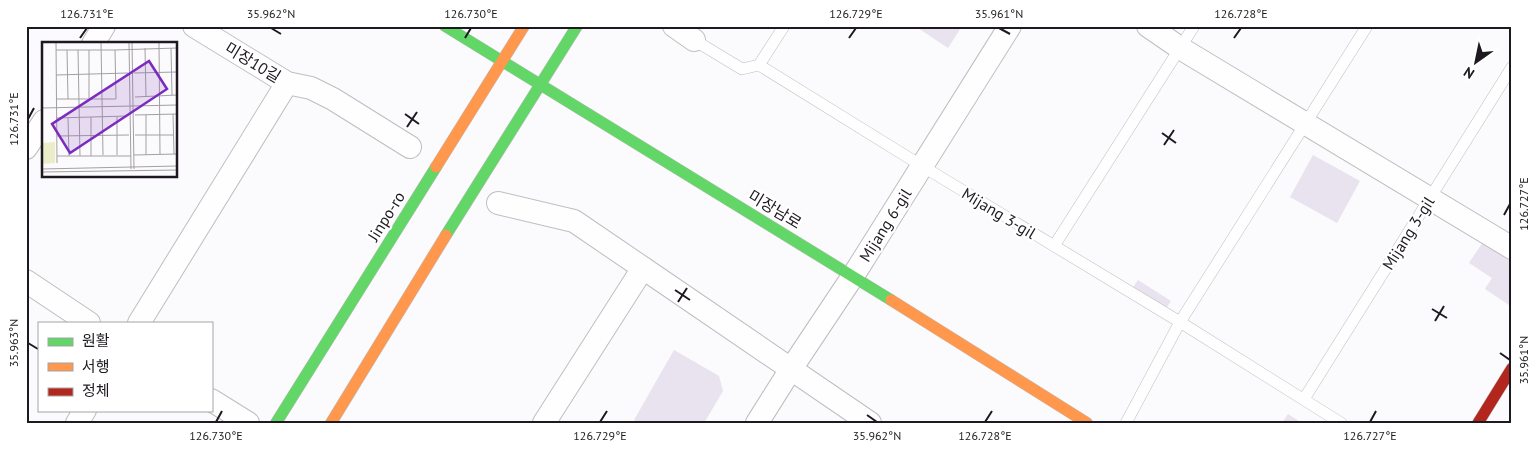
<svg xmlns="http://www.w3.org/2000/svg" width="1538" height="449" viewBox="0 0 1538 449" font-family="'PT Sans','Noto Sans KR',sans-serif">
	<rect width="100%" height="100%" fill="#fbfafc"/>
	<g fill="#e8e3ee">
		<polygon points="915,26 962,26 948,48"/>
		<polygon points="1313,155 1360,181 1337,223 1290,197"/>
		<polygon points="1485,239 1512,257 1512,307 1485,289 1492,278 1469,263"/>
		<polygon points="1138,280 1171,301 1165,310 1132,289"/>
		<polygon points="674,350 719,376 723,391 704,423 639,423 634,420"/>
		<polygon points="1288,414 1302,423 1282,423"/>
	</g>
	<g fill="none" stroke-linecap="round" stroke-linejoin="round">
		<g stroke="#c0bdc1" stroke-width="12">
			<g id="lane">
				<polyline points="694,40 742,69 759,65 922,166 1180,322 1341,423"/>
				<polyline points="759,65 784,26"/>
				<polyline points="1054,246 1194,26"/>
				<polyline points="1304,399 1512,67"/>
				<polyline points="1126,423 1180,322 1367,26"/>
			</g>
		</g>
		<g stroke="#c0bdc1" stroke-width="24">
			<g id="street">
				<polyline points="194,26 287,83 311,88 333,99 410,147"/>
				<polyline points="674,26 694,40"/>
				<polyline points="1148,26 1180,48 1512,248"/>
				<polyline points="93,44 104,26"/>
				<polyline points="26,148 44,121"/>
				<polyline points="498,203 574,221 643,268"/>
				<polyline points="26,281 89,323"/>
				<polyline points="139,323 287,83"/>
				<polyline points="211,400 248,423"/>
				<polyline points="77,423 85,410"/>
				<polyline points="544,423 643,268 870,423"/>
				<polyline points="757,423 791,369 853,276 1010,26"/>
			</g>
		</g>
		<g stroke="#c0bdc1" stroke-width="12">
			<g id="fast">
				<polyline points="445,26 891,300"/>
				<polyline points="446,235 577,26"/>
				<polyline points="276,423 436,167"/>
			</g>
		</g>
		<g stroke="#c0bdc1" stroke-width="12">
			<g id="slow">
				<polyline points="436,167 524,26"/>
				<polyline points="891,300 1087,423"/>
				<polyline points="331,423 446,235"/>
			</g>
		</g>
		<g stroke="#c0bdc1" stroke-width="12">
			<polyline id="jam" points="1478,423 1512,368"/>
		</g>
		<use href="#lane" stroke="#fefeff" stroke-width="11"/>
		<use href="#street" stroke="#fefeff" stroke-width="22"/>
		<use href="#fast" stroke="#63d668" stroke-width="11"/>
		<use href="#slow" stroke="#ff974d" stroke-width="11"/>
		<use href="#jam" stroke="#b3261e" stroke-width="11"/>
	</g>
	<path fill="none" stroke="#1e1920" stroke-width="2" d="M 271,28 L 281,34M 999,28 L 1010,34M 80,38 L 87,28M 465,38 L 471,28M 849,38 L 856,28M 1234,38 L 1241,28M 405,114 L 419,124M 28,119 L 34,108M 407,127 L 417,112M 1162,133 L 1176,143M 1164,145 L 1174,130M 1504,215 L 1510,204M 675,290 L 690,300M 678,302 L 687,288M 1432,309 L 1447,318M 1435,321 L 1444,306M 28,343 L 38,349M 1500,353 L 1510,360M 867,415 L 877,422M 216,422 L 222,411M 600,422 L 607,411M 985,422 L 992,411M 1370,422 L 1376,411"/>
	<g text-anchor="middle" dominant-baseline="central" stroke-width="4.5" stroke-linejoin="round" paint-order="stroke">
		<g font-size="16" fill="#1e1920" stroke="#fff">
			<text transform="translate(253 62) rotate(31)">미장10길</text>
			<text transform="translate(775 209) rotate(31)">미장남로</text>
			<text transform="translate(999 213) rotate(31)">Mijang 3-gil</text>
			<text transform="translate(386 216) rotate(-58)">Jinpo-ro</text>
			<text transform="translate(885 225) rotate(-58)">Mijang 6-gil</text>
			<text transform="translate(1408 233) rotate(-58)">Mijang 3-gil</text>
		</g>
	</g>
	<g transform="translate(42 42)">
		<rect width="135" height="135" fill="#fbfafc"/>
		<path d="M 13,100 L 13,121 L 0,122 L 0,101 Z" fill="#eaedc8"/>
		<path fill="none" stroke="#a3a0a4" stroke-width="1" d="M 14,0 L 15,121M 59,0 L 61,113M 87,0 L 89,127M 90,0 L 92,127M 117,0 L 118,112M 103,6 L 104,54M 129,6 L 130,53M 14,8 L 73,8 L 74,57 L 14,57M 25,8 L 26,57M 36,8 L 38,114M 73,8 L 135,6M 92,31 L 135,30M 14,33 L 86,31M 93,55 L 135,53M 47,56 L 47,8M 0,66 L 135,63M 131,72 L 132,112M 93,73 L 135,72M 104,73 L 104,113M 49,75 L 49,114M 75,75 L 75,113M 14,76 L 85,74M 26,76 L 27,114M 93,93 L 132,93M 15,94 L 87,93M 92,113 L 135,112M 15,114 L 89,114M 0,127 L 135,124M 0,130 L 135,128"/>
		<path fill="#7b2cbf" fill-opacity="0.15" stroke="#7b2cbf" stroke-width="2.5" d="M 107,19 L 125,47 L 28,111 L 10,82 Z"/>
		<rect width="135" height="135" fill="none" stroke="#1e1920" stroke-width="2.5"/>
	</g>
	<rect width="1538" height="449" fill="none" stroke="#ffffff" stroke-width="55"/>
	<rect x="38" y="322" width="175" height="90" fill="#ffffff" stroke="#a5a3a6"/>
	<rect x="48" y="338" width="25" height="8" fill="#63d668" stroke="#a5a3a6"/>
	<text x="82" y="346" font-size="15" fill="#1e1920">원활</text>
	<rect x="48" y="363" width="25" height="8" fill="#ff974d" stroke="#a5a3a6"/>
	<text x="82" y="372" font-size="15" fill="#1e1920">서행</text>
	<rect x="48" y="388" width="25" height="8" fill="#b3261e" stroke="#a5a3a6"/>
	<text x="82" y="396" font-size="15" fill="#1e1920">정체</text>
	<g transform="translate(1476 62) rotate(213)" stroke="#ffffff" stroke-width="4" paint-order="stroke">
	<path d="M0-4L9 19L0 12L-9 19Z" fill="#1e1920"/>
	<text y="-8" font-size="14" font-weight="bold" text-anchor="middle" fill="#1e1920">N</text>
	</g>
	<rect x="28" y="28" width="1482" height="394" fill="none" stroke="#1e1920" stroke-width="2"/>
	<g font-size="12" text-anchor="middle" fill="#1e1920">
		<text x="87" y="18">126.731°E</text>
		<text x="271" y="18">35.962°N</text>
		<text x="471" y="18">126.730°E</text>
		<text x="856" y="18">126.729°E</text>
		<text x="999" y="18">35.961°N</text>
		<text x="1241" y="18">126.728°E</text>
		<text transform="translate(14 119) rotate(-90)" y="4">126.731°E</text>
		<text transform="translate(1524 204) rotate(-90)" y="4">126.727°E</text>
		<text transform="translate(14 343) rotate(-90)" y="4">35.963°N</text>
		<text transform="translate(1524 360) rotate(-90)" y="4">35.961°N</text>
		<text x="216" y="440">126.730°E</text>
		<text x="600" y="440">126.729°E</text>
		<text x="877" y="440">35.962°N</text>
		<text x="985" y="440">126.728°E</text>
		<text x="1370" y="440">126.727°E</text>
	</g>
</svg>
